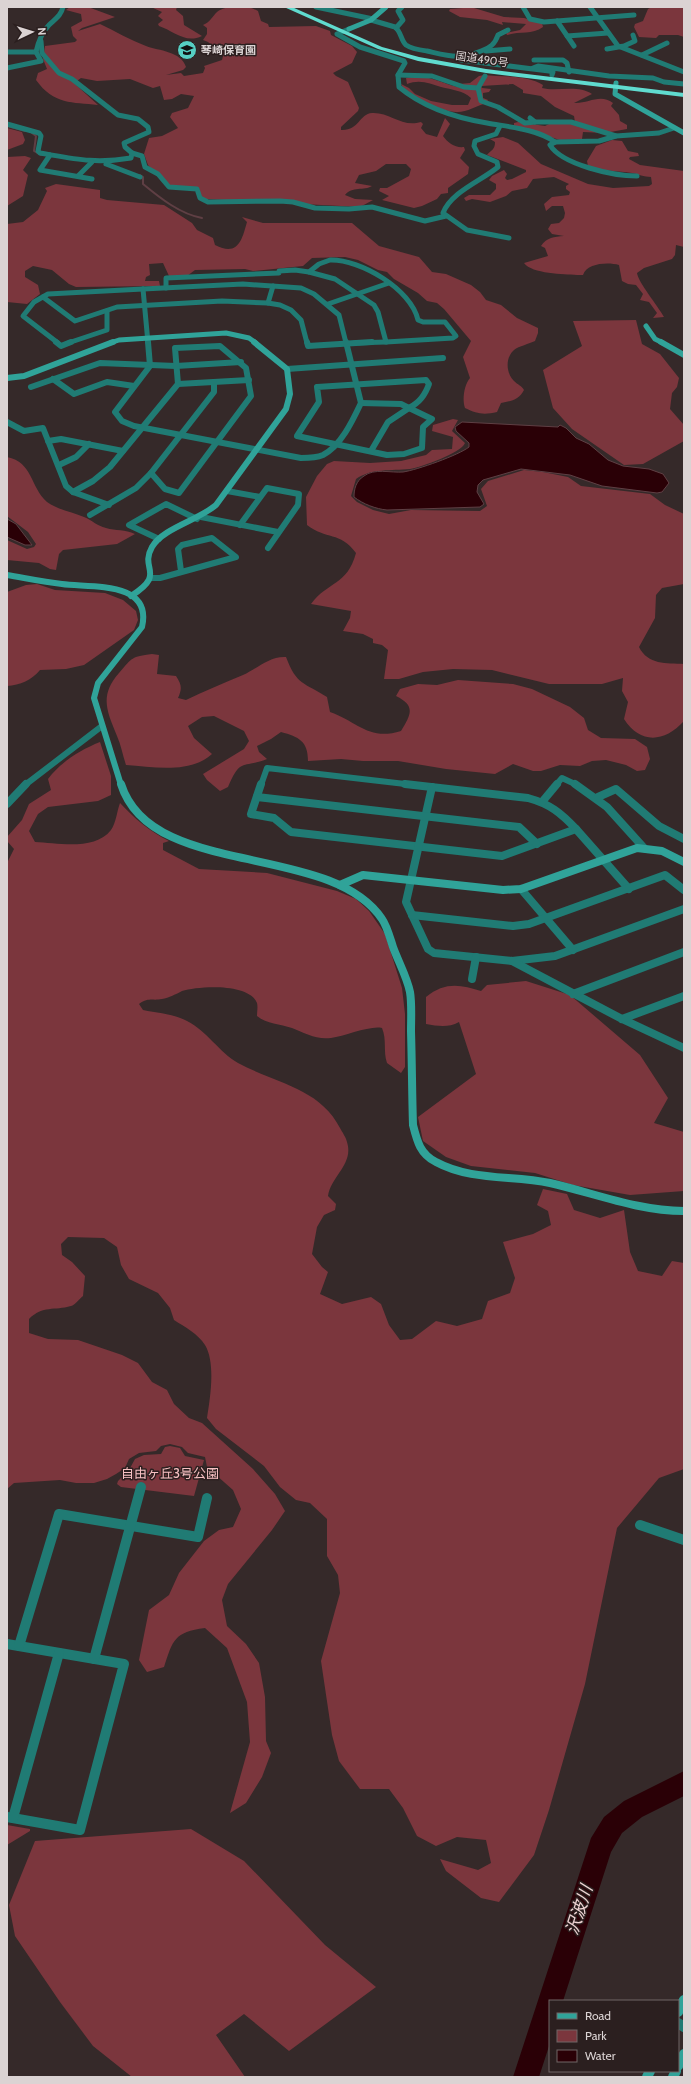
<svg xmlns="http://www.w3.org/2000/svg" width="691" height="2084" viewBox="0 0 691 2084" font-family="Cabin,'Noto Sans JP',sans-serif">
	<rect width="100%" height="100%" fill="#352929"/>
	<g fill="#7b363d">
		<path d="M 70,7 L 88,7 L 115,17 L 82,28 L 78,31 L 100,24 C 115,31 130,40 146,46 C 159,51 181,51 186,67 L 183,70 L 166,75 L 181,73 L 184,76 L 203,73 L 205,68 L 204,66 L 222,60 L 223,56 L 208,42 L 203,40 L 207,34 L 207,28 L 203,25 C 210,22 212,17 217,12 C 227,4 248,5 258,11 L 261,21 L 268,24 L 269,27 L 316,26 L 330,31 L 331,35 L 352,46 L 357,52 L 352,63 L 333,73 L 336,76 L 348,82 L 359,108 L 358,111 L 341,127 L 341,130 C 359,131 359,114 372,113 C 390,112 402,128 421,122 L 423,124 L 421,128 L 426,134 L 437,137 L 445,118 L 450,124 L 443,136 C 448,143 455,148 464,147 L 465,150 L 460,158 L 469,167 L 468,174 L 448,188 L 448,193 L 441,194 L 437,199 L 422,206 L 414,208 L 382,200 L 389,196 L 379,191 L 380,188 L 387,188 L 409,176 L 411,169 L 406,164 L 386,164 L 376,171 L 359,175 L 355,183 L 372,186 C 364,191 352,186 345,195 L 355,199 L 373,200 L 360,207 L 206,199 L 201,197 L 199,188 L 174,187 L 168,184 L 153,171 L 148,165 L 144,154 L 149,138 L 162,136 L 178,128 L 170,117 L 172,113 L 188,108 L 194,96 L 181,94 L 172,99 L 164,100 L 160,86 L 153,88 L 130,79 L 97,81 L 81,78 L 74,83 L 98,105 C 72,102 54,105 36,80 L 38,73 L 47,69 L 43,59 L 45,46 L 75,42 L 77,40 L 73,36 L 71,27 L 82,21 L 81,14 L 66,10 Z"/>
		<path d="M 151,7 L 177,7 L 176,10 L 183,16 L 184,25 L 202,36 C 185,44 174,31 159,26 L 158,24 L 163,20 L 158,16 L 162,12 Z"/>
		<polygon points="652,7 684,7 684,41 684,37 678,35 659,35 656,38 639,37 634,27 635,24 643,21 648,9"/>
		<path d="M 463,8 L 474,8 L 504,17 L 524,18 L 542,23 L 543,27 C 532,35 519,31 507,35 L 506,33 L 520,30 L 526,24 L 502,22 L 503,25 L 487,20 L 460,17 L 449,11 L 450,9 Z"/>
		<path d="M 484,75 C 502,77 528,75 543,85 L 542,88 C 557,92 578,84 592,94 L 574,103 C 588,104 600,93 613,103 L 611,106 L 619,115 L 620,121 L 627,125 L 627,129 L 605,133 L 583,132 L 582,139 L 560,140 L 514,126 L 514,123 L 518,122 L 545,126 L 551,123 L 575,122 L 574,116 L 555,107 L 541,96 L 523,93 L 523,90 L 513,84 L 481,86 L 482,88 L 491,89 L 489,92 L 483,93 L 483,98 L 488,100 L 486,103 C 477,106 465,113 456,112 C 443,112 405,96 401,84 L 409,88 L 415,94 L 431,101 L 452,105 L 468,105 L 471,98 C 462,90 452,90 441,87 C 430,83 419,79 407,84 L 406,78 C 429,73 441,84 462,88 L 459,84 L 470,83 L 479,76 Z"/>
		<polygon points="7,128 22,132 25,140 23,144 7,150"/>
		<path d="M 503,137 L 518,143 L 541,164 L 588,184 L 613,188 L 649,186 L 652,184 L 651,177 C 644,177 638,174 632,173 C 618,171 603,171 588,166 L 587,161 L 596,146 L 612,140 L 622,141 L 628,151 L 638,153 L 639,156 L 630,157 L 629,159 L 640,165 L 684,171 L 684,247 L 676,245 L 675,255 L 672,259 L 644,268 L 637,273 C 638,282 658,306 664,317 L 653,318 L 657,313 L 649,302 L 640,300 L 643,294 L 636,285 L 628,284 L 622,281 L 619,265 C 608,262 587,263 583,275 L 577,275 C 564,274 532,274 524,263 L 548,256 L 545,248 L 541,246 C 547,237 554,237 564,236 L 552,234 L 548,229 L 551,224 L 559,223 L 564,218 L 565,213 L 563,206 L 552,206 L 546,211 L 544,204 L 552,197 L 569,195 L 570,192 L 566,189 L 566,186 L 569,184 L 554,177 L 533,179 L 527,188 L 512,191 L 506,196 L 490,202 L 472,199 L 466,201 L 464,198 L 469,195 L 490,195 L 496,189 L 496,184 L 489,180 L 492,176 L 504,170 L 507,174 L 505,178 L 507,180 L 512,179 L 526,172 L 526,170 L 487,155 C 491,150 495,150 495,142 L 490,139 Z"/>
		<polygon points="25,156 31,158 23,170 28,175 23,196 7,206 7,157"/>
		<path d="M 56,184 L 100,190 L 100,198 L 107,200 L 164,205 L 192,223 L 197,230 L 213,238 L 215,245 C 238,257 242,240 247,222 L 242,217 L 263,223 L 352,223 L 379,246 L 419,257 L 432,272 L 446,274 L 471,285 L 480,292 L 486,300 L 501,305 L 517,318 L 538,328 L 538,333 L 535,341 C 529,344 519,346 514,350 C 505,358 506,373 514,381 C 518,385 521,385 524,390 C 519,400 511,401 501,403 L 497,412 C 484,415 477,414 465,408 C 462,400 464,385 470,378 L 463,357 L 471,341 L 444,309 L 437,303 L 427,301 L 418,293 L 394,279 L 387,272 L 378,270 L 358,260 L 345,257 L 312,258 L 303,266 L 253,271 L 245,269 L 195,270 L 187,276 L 169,276 L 163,263 L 149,264 L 150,275 L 146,277 L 145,281 L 159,281 L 160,286 L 76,287 L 69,284 L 52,270 L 33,266 L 25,271 L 25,277 L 38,285 L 40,294 L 27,304 L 7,302 L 7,224 L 23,222 L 38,210 L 47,191 L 45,188 Z"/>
		<polygon points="636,320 642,344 660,354 679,378 677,387 672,393 670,409 684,425 684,441 643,464 624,465 572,429 553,408 543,370 582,346 573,321"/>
		<path d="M 453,419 L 458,420 L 452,431 L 465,443 C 461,453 422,467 410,469 C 391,471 372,468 356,479 L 351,496 L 357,502 L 373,510 L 389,514 L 411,510 L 480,511 L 487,506 L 481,489 L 488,481 L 524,470 L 543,472 L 568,477 L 581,486 L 650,494 L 665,505 L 684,514 L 684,584 L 662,588 L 656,595 L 655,618 L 639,647 C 648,665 666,663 684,664 L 684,721 C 664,743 640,744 624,719 L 628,702 L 622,691 L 623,678 L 602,684 L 549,684 L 492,670 L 453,669 L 423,672 L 399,679 L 384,679 L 388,650 L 382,645 L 373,643 L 373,639 L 363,634 L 343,631 L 350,618 L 351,611 L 311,604 C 328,581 347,586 356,553 C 340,531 326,540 307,525 L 306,497 L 317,476 L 327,464 L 334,461 L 370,463 L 401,461 L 426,455 L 432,450 L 452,449 L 453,437 L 432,431 L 433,425 Z"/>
		<path d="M 7,457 C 33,462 30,487 47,502 C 58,510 73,512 84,517 C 92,520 97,526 106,528 C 116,531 125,529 135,534 L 117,544 L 63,550 L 59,554 L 56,570 L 50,569 L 39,563 L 7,560 L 7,540 L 27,549 L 34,547 L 36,544 L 28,532 L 7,516 Z"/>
		<path d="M 37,584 L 55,590 L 105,593 L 123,600 L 136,611 L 138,620 L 134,630 L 84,665 L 66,669 L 40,670 C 32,680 20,685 7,686 L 7,592 L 26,585 Z"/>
		<path d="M 152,654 L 159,655 L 157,674 L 176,676 C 182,685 182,689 178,698 L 186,700 C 204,691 224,683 243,675 C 257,669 269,656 286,657 C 297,686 304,682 327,697 L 330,712 C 358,722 369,741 401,731 C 411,714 416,706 396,696 L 400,689 L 418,684 L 437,685 L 458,680 L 513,684 L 532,689 L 570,707 L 584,718 L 588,730 L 601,738 L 635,739 L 647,747 L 650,759 L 645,770 L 637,771 L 626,765 L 606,760 L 592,761 L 580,766 L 560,765 L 541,771 L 533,771 L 513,764 L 495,774 L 446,769 L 398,761 L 363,761 L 341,759 L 308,761 C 308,741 299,737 281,732 L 271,739 L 257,746 L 259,752 L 267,759 C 242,769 241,757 228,787 L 220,791 L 207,780 L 203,774 L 244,749 L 249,741 L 244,731 L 214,716 L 202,717 L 188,726 L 194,738 L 212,754 C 190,774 154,767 126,765 C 123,756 121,745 117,736 C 107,711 99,696 119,673 C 133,657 131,657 152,654 Z"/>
		<path d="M 100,742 L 111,776 L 111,795 L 98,801 L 48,807 L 38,814 L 29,831 L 35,842 C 58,843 95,851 111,830 C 116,823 117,811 120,803 C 135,819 149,831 169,841 L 163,843 L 163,850 L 199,869 L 267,873 L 337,891 L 356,899 L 369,911 L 385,934 L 402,988 L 405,1014 L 405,1067 L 401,1073 L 387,1063 C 383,1051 387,1040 382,1028 C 371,1025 345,1036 331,1038 C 316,1040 305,1033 292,1028 C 280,1024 267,1024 257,1016 C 257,1012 258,1007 257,1003 C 249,983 199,986 182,991 C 176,994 169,998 162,999 C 152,1001 149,997 139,1004 L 143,1010 C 158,1013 174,1014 187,1021 C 207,1031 219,1052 238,1063 C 275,1083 320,1088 340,1128 C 342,1132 346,1137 347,1142 C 354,1164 331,1176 328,1196 L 336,1204 L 335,1210 L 324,1215 L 317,1227 L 312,1254 L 322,1267 L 328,1272 L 320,1294 L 342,1304 L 371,1297 L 381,1304 L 389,1325 L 400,1340 L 412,1339 L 436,1321 L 457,1326 L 482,1319 L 488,1301 L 510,1293 L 515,1278 L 503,1242 L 533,1234 L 551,1225 L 548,1211 L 537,1205 L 543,1189 L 567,1194 L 574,1210 L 600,1218 L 624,1210 L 630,1252 L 638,1271 L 662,1276 L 672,1261 L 684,1263 L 684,1469 L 659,1478 L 617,1528 L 585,1684 L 549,1810 L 534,1855 L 499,1902 L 481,1898 L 446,1871 L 440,1859 L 478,1870 L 491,1863 L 486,1840 L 457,1837 L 436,1846 L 417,1836 L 403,1808 L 389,1789 L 360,1789 L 339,1761 L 332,1735 L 321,1661 L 340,1593 L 338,1575 L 327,1556 L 327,1519 L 310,1503 L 296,1500 L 280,1487 L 264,1466 L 216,1429 L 207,1418 C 210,1399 216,1363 205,1345 C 198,1334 185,1327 174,1320 L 170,1308 L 158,1293 L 129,1279 L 121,1265 L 117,1247 L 104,1238 L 68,1237 L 61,1244 L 62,1255 L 72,1262 L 85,1276 L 83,1296 C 79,1299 75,1305 71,1306 C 54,1311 43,1305 29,1319 L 29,1333 L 48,1339 L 78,1340 L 122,1355 L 138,1363 L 152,1382 L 167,1390 L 174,1404 L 189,1418 L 202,1423 L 253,1469 L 275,1494 L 285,1511 L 272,1530 L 228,1584 L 222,1600 L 227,1626 L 246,1644 L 259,1663 L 265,1697 L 266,1741 L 271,1753 L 262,1777 L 246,1803 L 230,1813 L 250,1742 L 247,1702 L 227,1648 L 205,1628 C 174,1632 173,1640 164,1667 L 147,1672 L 139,1660 L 149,1610 L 169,1595 L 179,1573 L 204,1541 L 219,1530 L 233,1527 L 241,1509 L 233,1490 L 207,1467 L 205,1457 L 188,1453 L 182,1447 L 170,1444 L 161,1446 L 156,1451 L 139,1453 L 129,1459 L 125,1468 L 116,1474 L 107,1479 L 94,1483 L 76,1483 L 60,1480 L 14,1483 L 7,1489 L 7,863 L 14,849 L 7,841 L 7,837 L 22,820 L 29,804 L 51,790 L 48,779 C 61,762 80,750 100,742 Z"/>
		<path d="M 526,981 L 570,995 L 640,1055 L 668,1098 L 654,1123 L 684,1132 L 684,1191 L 630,1195 L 573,1185 L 535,1173 L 471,1166 L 446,1157 L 423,1141 L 418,1117 L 476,1074 L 459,1022 C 448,1028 438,1026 426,1024 L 426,997 C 444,982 460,984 481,991 L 487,985 Z"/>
		<polygon points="170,1446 180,1448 185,1456 204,1460 194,1496 121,1487 117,1484 118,1481 129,1470 135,1459 144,1455 161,1454 165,1447"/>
		<polygon points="7,1825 30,1829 30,1831 7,1845"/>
		<polygon points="191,1829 244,1861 325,1945 376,1987 289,2051 244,2014 216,2035 245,2077 132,2077 93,2046 60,2002 15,1936 9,1905 35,1841"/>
	</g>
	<g fill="#2a0006" stroke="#5f3f44">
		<path d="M 462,422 L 558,427 L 560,425 L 566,428 L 576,438 L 589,444 L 608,460 L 623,466 L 649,469 L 663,474 L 669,483 L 662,492 L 657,493 L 602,486 L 570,475 L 521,469 L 483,480 L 478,485 L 477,492 L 484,504 L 480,507 L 387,510 C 376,509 363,504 354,497 C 354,489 356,481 364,476 C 374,468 391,473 403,472 C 417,470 459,455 469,447 L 469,443 L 456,431 L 455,427 Z"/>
		<polygon points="7,519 16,524 32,545 25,545 7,537"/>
	</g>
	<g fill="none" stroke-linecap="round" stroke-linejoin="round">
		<g stroke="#5f3f44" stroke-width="2">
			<polyline points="7,126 25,131"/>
			<polyline points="32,133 36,136 34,151 41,155"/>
			<path d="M 140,175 L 143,177 L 143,184 C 160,198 180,214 202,218"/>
		</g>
		<polygon fill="#2a0006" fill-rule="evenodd" points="684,1771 684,1796 642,1817 622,1833 611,1852 563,2001 550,2001 550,2043 539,2077 513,2077 591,1838 604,1817 624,1801"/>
		<g stroke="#207b74" stroke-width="5">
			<polyline points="316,7 373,19"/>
			<polyline points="523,7 530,19 544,22 634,15"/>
			<polyline points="590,7 618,46 684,72"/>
			<path d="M 371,20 L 395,27 C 401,31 401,41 406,45 C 412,49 420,50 427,51 C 449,56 460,60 481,51 C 490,48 495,44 498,35 L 508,30"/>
			<polyline points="557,21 574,46"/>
			<polyline points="396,28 403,20 398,11 402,7"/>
			<path d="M 349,29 L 337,34 L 360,47 L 404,61 L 405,63 L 398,75 L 399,87 C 423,107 457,118 487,123 C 509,127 537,129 555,142"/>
			<polyline points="567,36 608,33"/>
			<polyline points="607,49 624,46 635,41 633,35"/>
			<polyline points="486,51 510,49"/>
			<polyline points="7,52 36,52"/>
			<polyline points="642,55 667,43"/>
			<polyline points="461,60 549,71 553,72 552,75"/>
			<polyline points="534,60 563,60 567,63 569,72"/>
			<path d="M 7,68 L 41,61 L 36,52 C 38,43 42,32 49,25 C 55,19 61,16 63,7"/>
			<polyline points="533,68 538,66 609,76 653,78 664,82 684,84"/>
			<polyline points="398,75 432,76 464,87 478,88"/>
			<polyline points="485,76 478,88 481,101 498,107 525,123 535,122"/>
			<polyline points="530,118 535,122 571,122 616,136"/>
			<path d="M 7,124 L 39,133 L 41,136 L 38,151 L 40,153 C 75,159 95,164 131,158 L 132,153 L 125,147 L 124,143 L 149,132 L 148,127 L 138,119 L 118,115 L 72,79 L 59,73 L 42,53 L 41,41"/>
			<path d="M 500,126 L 496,134 L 475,141 L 474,146 L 478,154 L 497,162 L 498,167 C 481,181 451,192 443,213 L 467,230 L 509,238"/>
			<polyline points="132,153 142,156 145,167 158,174 169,187 197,189 200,198 208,202 280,201 293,202 315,208 349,209 372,207 425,221 446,216"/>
			<polyline points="50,155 40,170 92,179"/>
			<polyline points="107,162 106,164 140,177"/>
			<polyline points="78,176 92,162"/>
			<path d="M 637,176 C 614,176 562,165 550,145 L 555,142 L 599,141 L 616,136 L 659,133 L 674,128"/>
			<path d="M 330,260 C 360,259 411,289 418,320 L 423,322 L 445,322 L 456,336 L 453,338 L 386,342 L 378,312 L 374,305 L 335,279 L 309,272 L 319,264 Z"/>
			<polyline points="166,288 166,278 279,273 279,271 295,270 309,272"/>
			<polyline points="143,289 148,343"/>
			<polyline points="143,289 243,284 301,288 314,294 339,315 346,343"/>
			<polyline points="43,297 75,321 117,307 222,301 268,303 280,305 291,310 301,320 307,343"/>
			<polyline points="268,303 273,286"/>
			<polyline points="328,304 389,283"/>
			<polyline points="58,343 23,316 34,302 48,294 143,289"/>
			<polyline points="68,343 107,330 107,311"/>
			<polyline points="354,343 386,342"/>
		</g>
		<g stroke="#207b74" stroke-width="6">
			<polyline points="56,342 61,346 71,342"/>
			<path d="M 148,342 L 150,366 L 115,412 L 122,421 L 134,426 L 301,458 C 308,458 316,458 323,455 C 341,446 353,420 361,403 L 346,342"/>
			<polyline points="307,342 308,346 372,342"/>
			<polyline points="287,369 443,358"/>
			<polyline points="53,379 74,394 107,382 134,386"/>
			<path d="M 426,380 L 429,384 C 425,395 420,402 409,408 L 432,419 L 423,427 L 422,448 L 404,454 L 387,455 L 297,436 L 319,402 L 317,387 Z"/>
			<polyline points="178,384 249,380"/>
			<polyline points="31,387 100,363 176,366 241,362"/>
			<polyline points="361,403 401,404 409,408"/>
			<polyline points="7,422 24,431 43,428 66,486 73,492 109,505"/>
			<polyline points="48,441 61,439 123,451"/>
			<polyline points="371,451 388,422 409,408"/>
			<polyline points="59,465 76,457 89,444"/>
			<polyline points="227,491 260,497"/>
			<polyline points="73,492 93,481 110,467 178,384 175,348 220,346 246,368 251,396 179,493 165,489 151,473"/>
			<polyline points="90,515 136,488 151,473 214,392 214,382"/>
			<polyline points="201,517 278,532"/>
			<polyline points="240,525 267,488 299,494 298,505 268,548"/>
			<polyline points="159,539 129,525 166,504 197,519"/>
			<polyline points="151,578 160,578 236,557 212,538 182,545 178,549 181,571"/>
			<polyline points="25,785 102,726"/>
			<polyline points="261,785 267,768 414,785"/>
			<polyline points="556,785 562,778 577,785"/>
		</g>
		<g stroke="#207b74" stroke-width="8">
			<polyline points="261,784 251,814 274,818 291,832 502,856 576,829"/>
			<path d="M 405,784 L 528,798 C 550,804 561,813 576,829"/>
			<polyline points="575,784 607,807 644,848"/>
			<polyline points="432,787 406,902 428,949 434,953 512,961 555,956 684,909"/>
			<polyline points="257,797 519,827 537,844"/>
			<polyline points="598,797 616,789 659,826 684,839"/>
			<polyline points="542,802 557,784"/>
			<polyline points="7,804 26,784"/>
			<polyline points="576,829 629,889"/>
			<polyline points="521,889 573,950"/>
			<polyline points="412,915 513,926 529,924 665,875 684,890"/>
			<polyline points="512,961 622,1019 684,1048"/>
			<polyline points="472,979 476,957"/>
			<polyline points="573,994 684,952"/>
			<polyline points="622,1019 684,996"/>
		</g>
		<g stroke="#207b74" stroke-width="10">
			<polyline points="640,1525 684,1540"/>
			<polyline points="7,1644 124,1664 80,1830 7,1817"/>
			<polyline points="19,1646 59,1514 198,1537 207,1498"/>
			<polyline points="94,1659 141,1487"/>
			<polyline points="13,1818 59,1653"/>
			<polyline points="678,2023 684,2027"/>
		</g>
		<g stroke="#30a399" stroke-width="5">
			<polyline points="349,29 371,20 386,7"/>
			<polyline points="616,83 615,94 684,133"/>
			<polyline points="646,326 655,339 663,343"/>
			<polyline points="110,343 119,340 226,333 249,338 256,343"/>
		</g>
		<g stroke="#30a399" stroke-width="6">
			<polyline points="661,342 684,355"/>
			<polyline points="7,378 24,376 113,342"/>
			<path d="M 7,575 C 25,578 43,582 62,584 C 89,588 153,580 142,627 L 98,683 L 94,698 L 121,785"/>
			<path d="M 131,596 C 167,573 139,570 152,547 C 163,528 199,520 216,505 L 286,409 L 290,394 L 287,369 L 254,342"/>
		</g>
		<g stroke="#30a399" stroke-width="8">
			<path d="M 121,784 C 151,880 330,841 382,919 C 387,926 390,938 393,947 C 398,961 407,977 410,992 C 412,1004 411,1019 411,1031 C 412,1063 412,1094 413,1125 C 417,1141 420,1154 436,1162 C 471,1181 512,1175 550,1183 C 594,1193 638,1211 684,1211"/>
			<polyline points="340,885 363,875 503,890 521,889 637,848 662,851 684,862"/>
		</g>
		<g stroke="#30a399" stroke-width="10">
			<polyline points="678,2012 684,2000"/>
			<polyline points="678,2066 684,2054"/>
			<polyline points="647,2077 650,2071"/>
			<polyline points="673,2077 676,2071"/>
		</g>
		<polygon fill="#60dbcf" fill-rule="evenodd" points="284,7 292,7 382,47 419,57 486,69 684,93 684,97 486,73 418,61 378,49"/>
	</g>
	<defs>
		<g id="school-disc" transform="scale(1)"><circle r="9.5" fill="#56cec2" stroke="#2b1f1f"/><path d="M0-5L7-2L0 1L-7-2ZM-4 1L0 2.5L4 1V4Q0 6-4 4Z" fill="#111"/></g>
	</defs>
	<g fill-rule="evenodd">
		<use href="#school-disc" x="187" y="50"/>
	</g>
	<g text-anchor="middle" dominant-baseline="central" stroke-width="3" stroke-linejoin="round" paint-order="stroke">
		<g font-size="11" font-weight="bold" fill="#dbd3d3" stroke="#2b1f1f" text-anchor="start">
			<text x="201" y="50">琴崎保育園</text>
		</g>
		<g font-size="11" fill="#dbd3d3" stroke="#2b1f1f">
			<text transform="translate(482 59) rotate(8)">国道490号</text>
		</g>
		<g font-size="13" fill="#f6c0c2" stroke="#2b1f1f">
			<text x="170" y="1473">自由ヶ丘3号公園</text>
		</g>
		<g font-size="17" font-style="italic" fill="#efd4d4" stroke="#2b1f1f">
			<text transform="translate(579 1910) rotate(-72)">沢波川</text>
		</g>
	</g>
	<rect width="691" height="2084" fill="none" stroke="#dbd3d3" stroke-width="16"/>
	<rect x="549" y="2000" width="130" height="72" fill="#2b1f1f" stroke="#716767"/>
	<rect x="557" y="2013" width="20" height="6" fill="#30a399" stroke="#716767"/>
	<text x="585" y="2020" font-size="12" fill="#dbd3d3">Road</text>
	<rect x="557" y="2030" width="20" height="12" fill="#7b363d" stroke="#716767"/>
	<text x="585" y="2040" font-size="12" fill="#dbd3d3">Park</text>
	<rect x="557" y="2050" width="20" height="12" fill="#2a0006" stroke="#716767"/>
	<text x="585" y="2060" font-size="12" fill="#dbd3d3">Water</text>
	<g transform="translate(32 32) rotate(86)" stroke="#2b1f1f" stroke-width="3" paint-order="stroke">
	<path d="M0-3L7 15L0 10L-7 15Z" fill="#dbd3d3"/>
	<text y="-6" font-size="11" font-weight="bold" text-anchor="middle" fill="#dbd3d3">N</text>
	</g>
</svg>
